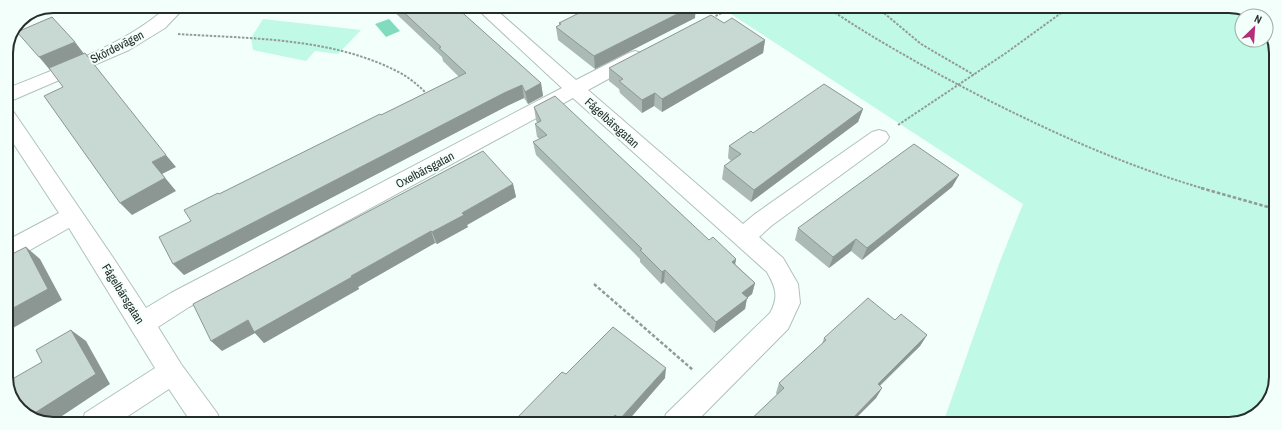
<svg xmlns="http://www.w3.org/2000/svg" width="1282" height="430" viewBox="0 0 1282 430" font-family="'Archivo Narrow',sans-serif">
	<rect width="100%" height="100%" fill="#f2fffa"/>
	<g fill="#c0f9e5">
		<polygon points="720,7 1244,8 1254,16 1242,16 1242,40 1266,40 1266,24 1276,50 1274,392 1257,414 1229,424 943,423 999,264 1023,204"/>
		<polygon points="263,19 361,30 338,54 315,51 306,61 253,50 251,38"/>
	</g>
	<polygon fill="#81dcbf" points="389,19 400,31 386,37 375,24"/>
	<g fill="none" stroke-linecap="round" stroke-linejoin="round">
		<g stroke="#b2c1bb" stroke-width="2">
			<g id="minor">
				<path d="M 168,6 L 186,6 L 165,28 L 129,50 L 6,103 L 6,89 C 59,67 126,45 168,6 Z"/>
				<path d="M 475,7 L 493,7 L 576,80 L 629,53 L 635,51 L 641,53 L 644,57 L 641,61 L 588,90 L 743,224 L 755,214 L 872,132 L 879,130 L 886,132 L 889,137 L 886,142 L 771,226 L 759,237 L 783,258 L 798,284 L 800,303 L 788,329 L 695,423 L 663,423 L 666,414 L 770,313 C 779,297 776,288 767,272 L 573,98 L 189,307 L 158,327 L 181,364 L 217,413 L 221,422 L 191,422 L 169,389 L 119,422 L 82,422 L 85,413 L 155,368 L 69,228 L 14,259 L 6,261 L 6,241 L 59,213 L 6,132 L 6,109 L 13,111 L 114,259 L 146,308 L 171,293 L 562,88 Z"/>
			</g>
		</g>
		<g stroke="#929b98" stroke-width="2" stroke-dasharray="2.5 1.5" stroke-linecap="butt">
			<path d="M 828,8 C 877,41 928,69 980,96 C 1053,133 1126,166 1205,189"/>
			<polyline points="878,8 921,44 974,75"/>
			<polyline points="712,18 733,7"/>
			<path d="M 178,34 C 253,39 336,37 404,75 C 412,80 420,87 427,94"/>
			<polyline points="898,125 1006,53 1068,8"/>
		</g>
		<g stroke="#929b98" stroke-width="2.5" stroke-dasharray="3.5 2" stroke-linecap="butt">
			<polyline points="1201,188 1275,209"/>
			<polyline points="594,284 693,370"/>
		</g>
		<use href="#minor" fill="#fff" fill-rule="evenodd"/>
	</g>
	<g fill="#acbab5">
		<polygon points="389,7 456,7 541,83 543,96 528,104 524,98 507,106 184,275 191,221 219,194 459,77 443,61 442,57"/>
		<polygon points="695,18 595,69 558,40 556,27 559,25 559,23"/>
		<polygon points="724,23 765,40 763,53 662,112 654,106 642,113 620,93 619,89 609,81 609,68"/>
		<polygon points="534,107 709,240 736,259 735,264 755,283 752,294 747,298 745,309 714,333 664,282 661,284 640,262 640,259 536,155 533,142 540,139 537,137 535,124 537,123 536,120"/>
		<polygon points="863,109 858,122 751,202 722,179 724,166 731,161 728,158 729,146 753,133"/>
		<polygon points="959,175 952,187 862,260 851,251 829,268 795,240 798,228"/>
		<polygon points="513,184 516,197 467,225 468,227 437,244 435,243 358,287 359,289 264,343 255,333 222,351"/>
		<polygon points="895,320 927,335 920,346 880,386 882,388 876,398 851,423 747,423 777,395 776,393 779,383 822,344 824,338"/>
		<polygon points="566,374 665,378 626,423 512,423"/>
	</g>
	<g fill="#8c9793">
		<polygon points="691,7 696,7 695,18 595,69 594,56"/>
		<polygon points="765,40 763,53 662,112 662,99"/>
		<polygon points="75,42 85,55 50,70 39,57"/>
		<polygon points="541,83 543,96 528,104 525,92"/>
		<polygon points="522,85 524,98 507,106 184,275 173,264 504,93"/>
		<polygon points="655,93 654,106 642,113 642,100"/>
		<polygon points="863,109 858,122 751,202 754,190"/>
		<polygon points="166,155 176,167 162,174 176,191 132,215 120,203 152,162"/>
		<polygon points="959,175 952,187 862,260 867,248"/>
		<polygon points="513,184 516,197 467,225 468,227 437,244 432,232 462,213"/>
		<polygon points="431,231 435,243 358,287 359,289 264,343 255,333 222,351 211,341 248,320 351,276"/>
		<polygon points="856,239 851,251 829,268 833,257"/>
		<polygon points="26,247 40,259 62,300 6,332 6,312"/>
		<polygon points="736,259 734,271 732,262"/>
		<polygon points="665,270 664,282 661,284 662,272"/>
		<polygon points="755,283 752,294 747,298 745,309 714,333 716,322 742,293"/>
		<polygon points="71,330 86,341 110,384 53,422 38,422 30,416"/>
		<polygon points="927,335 920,346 871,394 878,384"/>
		<polygon points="666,368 665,378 626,423 620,423 620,419"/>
		<polygon points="882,388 876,398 851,423 848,423"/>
		<polygon points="615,415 616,423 608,423"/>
	</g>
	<g fill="#c8d8d2" stroke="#8c9793">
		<polygon points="398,7 456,7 541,83 525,92 522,85 504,93 173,264 159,237 191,221 184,210 218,193 219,194 380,114 381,115 466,73 439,48 441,47"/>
		<polygon points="591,7 691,7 594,56 556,27 561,24 559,23"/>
		<polygon points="711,15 724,23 732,18 765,40 662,99 655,93 642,100 619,81 623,79 609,68"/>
		<polygon points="52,17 75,42 39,57 17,32"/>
		<polygon points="85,53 166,155 152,162 165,178 120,203 44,96 63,87 49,68"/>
		<polygon points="824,84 863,109 754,190 724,166 741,154 729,146 751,131 753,133"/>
		<polygon points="555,96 709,240 713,237 736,259 732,262 755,283 742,293 748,298 716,322 665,270 662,272 640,250 642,249 533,142 547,135 535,124 541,121 534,107"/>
		<polygon points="914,144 959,175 867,248 856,239 833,257 798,228"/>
		<polygon points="483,151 513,184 462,213 464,215 432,232 431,231 351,276 352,277 254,332 248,320 211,341 193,304"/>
		<polygon points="26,247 48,289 6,312 6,257"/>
		<polygon points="868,298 895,320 901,314 927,335 878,384 882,388 848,423 747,423 784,388 779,383 826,340 824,338"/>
		<polygon points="613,327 666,368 620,419 615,415 608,423 512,423 562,372 566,374"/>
		<polygon points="71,330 96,374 30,416 16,406 7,382 42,362 36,350"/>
	</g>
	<g text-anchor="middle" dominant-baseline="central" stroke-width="4" stroke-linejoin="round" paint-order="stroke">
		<g font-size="12" fill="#272d2b" stroke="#f2fffa">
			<text transform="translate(117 47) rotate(-27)">Skördevägen</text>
			<text transform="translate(612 123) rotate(42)">Fågelbärsgatan</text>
			<text transform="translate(425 170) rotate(-28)">Oxelbärsgatan</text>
			<text transform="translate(123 294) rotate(58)">Fågelbärsgatan</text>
		</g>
	</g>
	<path d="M0 0H1282V430H0ZM53 13H1229A40 40 0 0 1 1269 53V377A40 40 0 0 1 1229 417H53A40 40 0 0 1 13 377V53A40 40 0 0 1 53 13Z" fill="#f2fffa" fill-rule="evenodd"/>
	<path fill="none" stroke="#272d2b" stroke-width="2" d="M53 13H1229A40 40 0 0 1 1269 53V377A40 40 0 0 1 1229 417H53A40 40 0 0 1 13 377V53A40 40 0 0 1 53 13Z"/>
	<g transform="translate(1254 28) rotate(25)"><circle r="19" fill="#f2fffa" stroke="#a1aba7"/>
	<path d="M0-3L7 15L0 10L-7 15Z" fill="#b33078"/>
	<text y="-6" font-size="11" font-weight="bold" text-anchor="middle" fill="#272d2b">N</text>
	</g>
</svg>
